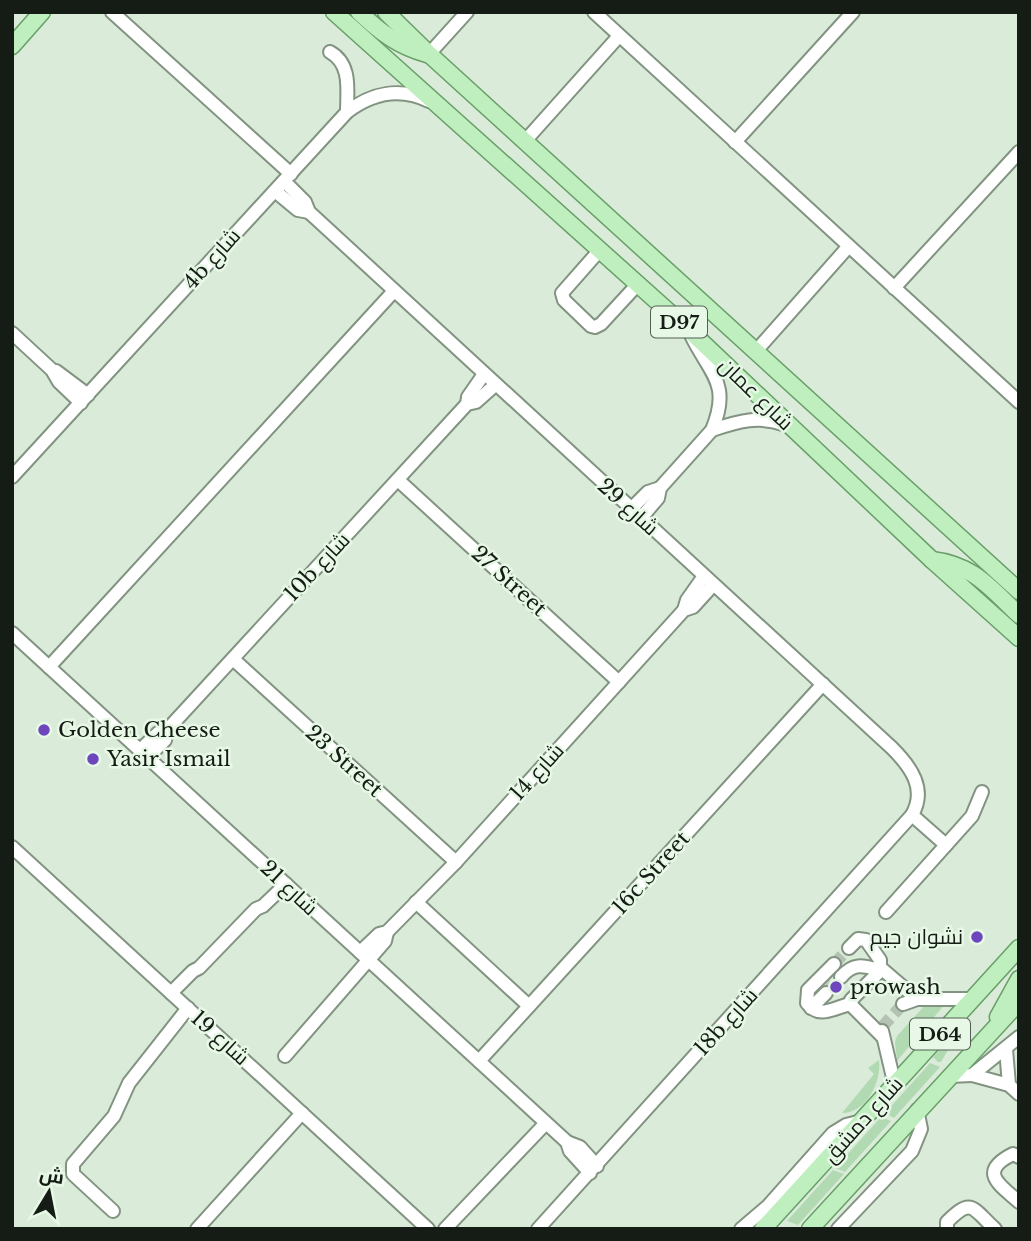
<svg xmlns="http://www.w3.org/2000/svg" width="1031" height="1241" viewBox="0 0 1031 1241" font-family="'Libre Baskerville',Cairo,serif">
	<rect width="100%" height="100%" fill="#daecd9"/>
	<g fill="#b2dab2">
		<polygon points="927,1003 946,1003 897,1061 895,1042 897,1036"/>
		<polygon points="953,1036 955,1038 941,1062 938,1062 933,1057"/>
		<path d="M 879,1060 C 882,1082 866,1113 842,1113 L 874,1074 L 868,1068 Z"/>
		<polygon points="930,1063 940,1067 894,1118 885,1113"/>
		<polygon points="881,1117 891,1121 845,1172 835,1168"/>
		<polygon points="833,1170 844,1174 798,1225 787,1221"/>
	</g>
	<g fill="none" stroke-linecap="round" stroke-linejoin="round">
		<g stroke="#b3c2b2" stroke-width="12" stroke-dasharray="12 6" stroke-linecap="butt">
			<polyline points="834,964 849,948"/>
			<polyline points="826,993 841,977"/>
			<polyline points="882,1027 903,1004"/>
		</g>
		<g stroke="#829382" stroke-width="16">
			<g id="minor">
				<polyline points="112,12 291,174"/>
				<polyline points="594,12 1019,402"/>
				<path d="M 330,52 C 352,64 347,91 347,112"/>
				<polyline points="429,54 467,12"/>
				<polyline points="525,141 619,36"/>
				<polyline points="735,142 853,12"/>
				<path d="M 284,181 L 305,202 L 309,212 L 892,748 C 911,767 927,789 912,815 L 538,1229"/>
				<polyline points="275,191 298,210 309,212"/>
				<polyline points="599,251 562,293 564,300 591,326 595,327 601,324 637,285"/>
				<polyline points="894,288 1019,152"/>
				<polyline points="12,333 52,370 59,382 81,403"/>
				<polyline points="756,351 848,247"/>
				<polyline points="56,371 88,395"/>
				<polyline points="467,404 468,397 484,374"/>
				<path d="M 712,430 C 739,421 759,415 786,425"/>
				<path d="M 12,477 L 347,112 C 372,93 400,87 429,101"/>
				<polyline points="398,480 619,682"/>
				<path d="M 631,509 L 648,492 L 660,488 L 712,430 C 731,384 711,375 692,337"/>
				<polyline points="641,518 658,498 660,488"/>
				<polyline points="684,610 687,600 704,576"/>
				<polyline points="12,633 567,1142 570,1151 590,1173"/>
				<polyline points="233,659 456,862"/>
				<polyline points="49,667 394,291"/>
				<polyline points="140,750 158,733 167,730"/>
				<polyline points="148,757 165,740 167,730 467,404 476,402 495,385"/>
				<polyline points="912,815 946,845"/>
				<polyline points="12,847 428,1229"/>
				<polyline points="416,902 529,1006"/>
				<polyline points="886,912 972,816 982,792"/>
				<polyline points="849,948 858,939 866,940 880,960 880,969"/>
				<polyline points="360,952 379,934 387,932 456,862 684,610 693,607 713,585"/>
				<path d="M 834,964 L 808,990 L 807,1003 C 820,1020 834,1007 851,1004"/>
				<path d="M 841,977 C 853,963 862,965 879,970"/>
				<polyline points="171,993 193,971 199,968 256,909 263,906 286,884"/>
				<polyline points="903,1004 917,999 972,999"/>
				<polyline points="811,1008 826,993"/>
				<polyline points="882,1031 895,1086"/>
				<polyline points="883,1037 852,1006 851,1000 882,969 917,999"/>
				<polyline points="1006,1049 1009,1085"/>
				<polyline points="285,1056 385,941 387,932"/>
				<polyline points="479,1061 823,684"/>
				<polyline points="972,1075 1009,1085 1019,1094"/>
				<polyline points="950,1076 972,1075 1019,1037"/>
				<polyline points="567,1142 580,1147 597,1166"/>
				<path d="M 1019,1157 L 1013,1154 C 977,1172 1000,1185 1019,1202"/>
				<polyline points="113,1211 73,1174 73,1164 114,1116 129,1083 188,1008"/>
				<polyline points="197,1229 302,1113"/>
				<polyline points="445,1229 546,1123"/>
				<polyline points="741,1229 768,1206 833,1133 846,1125 862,1121"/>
				<polyline points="838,1229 912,1151 921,1129 917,1110"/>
				<path d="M 947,1229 L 947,1222 C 972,1197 972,1208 995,1229"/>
			</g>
		</g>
		<g stroke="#689e68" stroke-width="19">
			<g id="major">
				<polyline points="334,12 689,330 932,560 1019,638"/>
				<path d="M 359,12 C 380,32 398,46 427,54"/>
				<polyline points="386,12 429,54 1019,591"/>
				<polyline points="12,46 42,12"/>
				<path d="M 932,560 C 974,565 990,588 1019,615"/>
				<polyline points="998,1017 1019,979"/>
				<polyline points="763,1229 1019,948"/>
				<polyline points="810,1229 1019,1002"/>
			</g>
		</g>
		<use href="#minor" stroke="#fff" stroke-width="12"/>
		<use href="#major" stroke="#bfefbf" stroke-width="16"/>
	</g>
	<g fill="#6d45bd" stroke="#e7f9e6" stroke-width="2.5">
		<circle cx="44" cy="730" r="7"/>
		<circle cx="93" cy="759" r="7"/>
		<circle cx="977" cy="937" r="7"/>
		<circle cx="836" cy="987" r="7"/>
	</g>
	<g text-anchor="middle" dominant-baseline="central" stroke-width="5" stroke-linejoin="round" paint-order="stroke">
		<g fill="#e7f9e6" stroke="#545e54" stroke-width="2">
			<rect x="651" y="306.5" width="56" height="31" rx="5"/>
			<rect x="910" y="1018.5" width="60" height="31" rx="5"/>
		</g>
		<g font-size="19" font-weight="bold" fill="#151b15">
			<text x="679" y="322">D97</text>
			<text x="940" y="1034">D64</text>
		</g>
		<g font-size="21" fill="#151b15" stroke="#e7f9e6">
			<text transform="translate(212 259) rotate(-48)">4b شارع</text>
			<text transform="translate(756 394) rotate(44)">شارع عمان</text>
			<text transform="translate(628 507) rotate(42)">شارع 29</text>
			<text transform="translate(317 567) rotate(-47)">10b شارع</text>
			<text transform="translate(509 581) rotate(42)">27 Street</text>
			<text transform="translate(344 761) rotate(42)">23 Street</text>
			<text transform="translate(537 772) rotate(-48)">شارع 14</text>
			<text transform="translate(651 873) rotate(-48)">16c Street</text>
			<text transform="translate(289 888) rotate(43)">شارع 21</text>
			<text transform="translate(726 1022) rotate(-48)">18b شارع</text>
			<text transform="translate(220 1038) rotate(42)">شارع 19</text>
			<text transform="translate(863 1120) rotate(-48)">شارع دمشق</text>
		</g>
		<g font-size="21" fill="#151b15" stroke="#e7f9e6" text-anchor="start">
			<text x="58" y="730">Golden Cheese</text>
			<text x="107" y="759">Yasir Ismail</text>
			<text x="963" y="937" text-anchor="end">نشوان جيم</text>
			<text x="850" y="987">prowash</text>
		</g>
	</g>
	<rect width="1031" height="1241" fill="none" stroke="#151b15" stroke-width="28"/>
	<g transform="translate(49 1192) rotate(10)" stroke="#e7f9e6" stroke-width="5" paint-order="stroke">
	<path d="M0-5L12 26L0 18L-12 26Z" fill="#151b15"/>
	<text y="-10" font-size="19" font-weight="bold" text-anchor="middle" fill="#151b15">ش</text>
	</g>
</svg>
